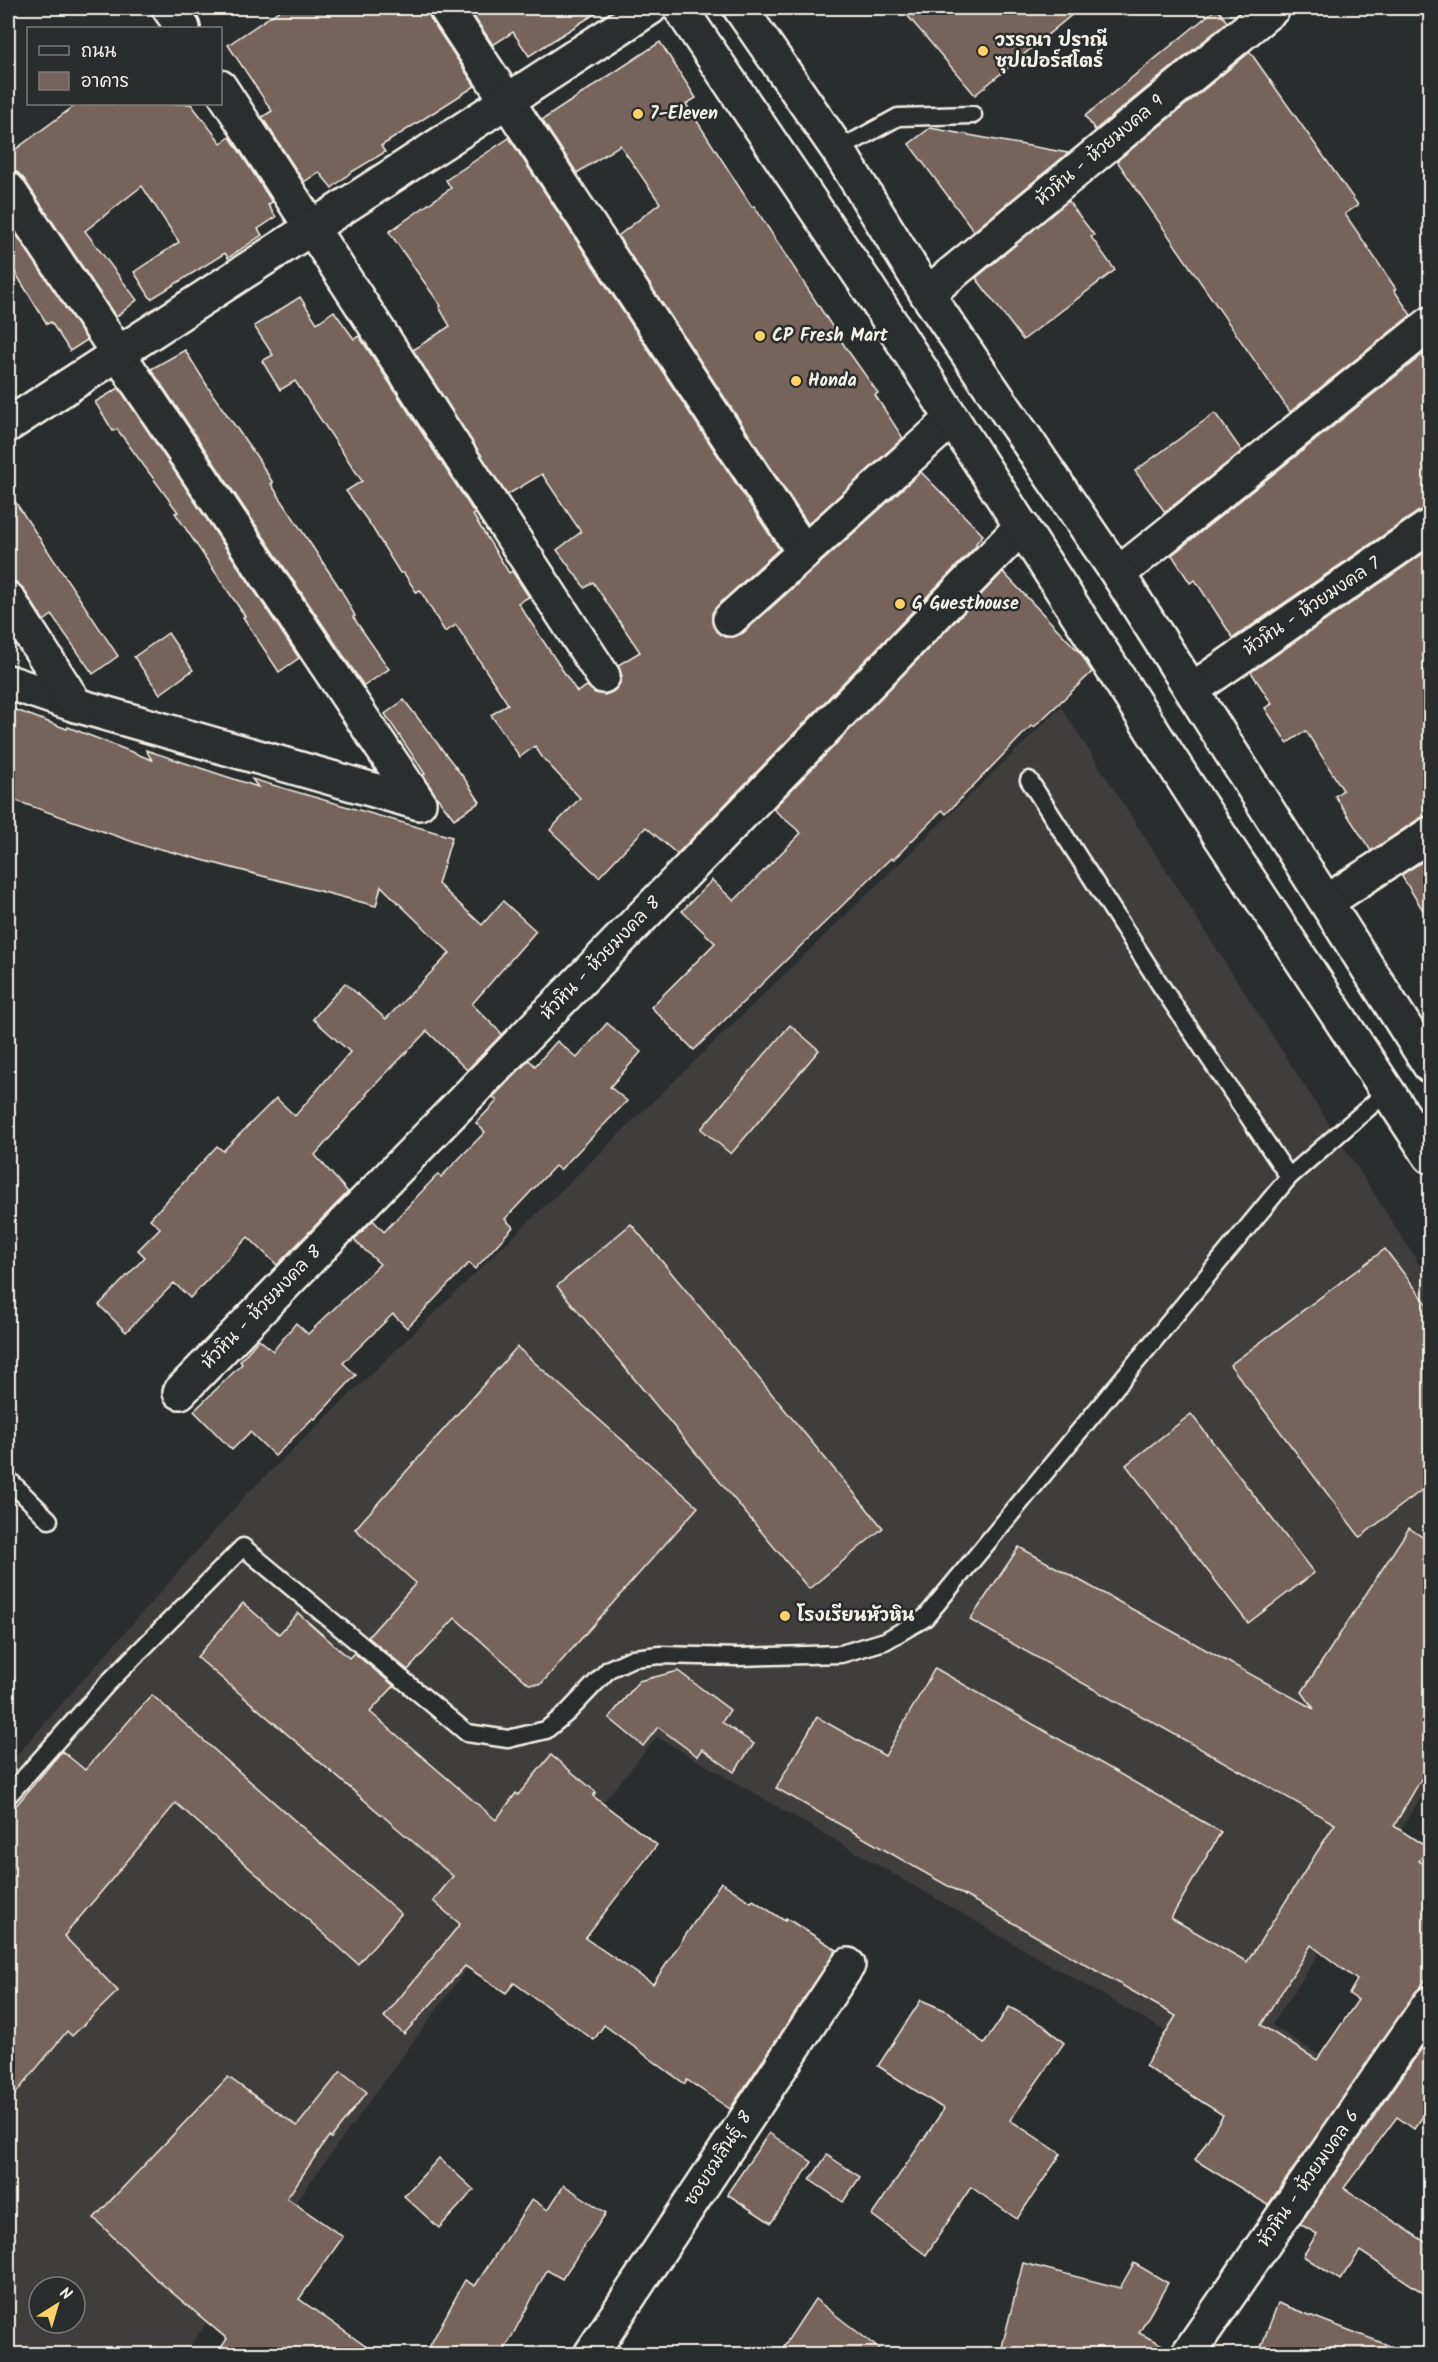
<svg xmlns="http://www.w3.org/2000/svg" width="1438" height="2362" viewBox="0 0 1438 2362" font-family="Kalam,'Playpen Sans Thai',sans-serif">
	<rect width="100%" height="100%" fill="#2a2d2e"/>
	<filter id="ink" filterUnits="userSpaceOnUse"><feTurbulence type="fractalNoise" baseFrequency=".0167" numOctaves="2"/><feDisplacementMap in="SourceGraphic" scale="12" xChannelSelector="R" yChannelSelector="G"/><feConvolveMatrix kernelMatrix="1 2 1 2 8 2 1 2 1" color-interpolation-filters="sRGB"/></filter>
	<g filter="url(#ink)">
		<path fill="#403d3c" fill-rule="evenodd" d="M 1061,707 L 1430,1281 L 1430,1799 L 1423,1795 L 1272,2025 L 1361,2082 L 1326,2134 L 1172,2035 L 657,1737 L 471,1963 L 184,2354 L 8,2354 L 8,1765 L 247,1494 ZM 39,2287 L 75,2287 L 75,2323 L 39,2323 Z"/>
		<g fill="#74635c" stroke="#f4f1e8" stroke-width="1.5" fill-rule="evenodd">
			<polygon points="283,8 428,8 430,18 475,86 381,146 385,152 350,173 332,188 319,172 304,182 262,117 272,111 228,45"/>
			<polygon points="468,8 604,8 529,56 513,32 493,45"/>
			<polygon points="901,8 1080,8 975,95"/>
			<polygon points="1217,8 1227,22 1095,130 1085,116"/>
			<polygon points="660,42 696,98 686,104 752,207 754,206 846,348 878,393 875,395 903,438 808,524 618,236 660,203 620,145 577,173 542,120"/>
			<polygon points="1250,52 1358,205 1345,214 1396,289 1394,290 1411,315 1290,412 1117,161"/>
			<polygon points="77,104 191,104 221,143 230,137 272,202 268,205 276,217 258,229 262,235 228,258 225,253 151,299 134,272 179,242 142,186 85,231 137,300 116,317 24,179 17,172 8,170 8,155"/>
			<polygon points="930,128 996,140 1068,153 974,231 909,144"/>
			<polygon points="509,138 779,549 717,606 712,613 712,622 717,632 725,637 733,637 743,633 921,472 983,535 976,543 977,545 677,854 646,827 599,877 550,830 580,798 542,757 535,746 520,757 491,715 508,704 456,625 445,632 420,590 416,592 404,573 400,573 370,524 346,491 362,481 295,381 280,390 262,361 273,355 254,326 300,297 317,323 334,311 354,339 359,336 475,514 473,515 509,573 512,571 529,597 518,603 577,692 587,686 595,693 605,695 614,691 619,685 622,676 618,665 640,652 593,582 585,588 557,550 581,532 542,474 507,495 413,350 450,326 439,307 441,306 389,232 451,188 446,180"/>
			<polygon points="1068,201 1094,235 1091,237 1115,270 1023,340 976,278"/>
			<polygon points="8,222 87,340 70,351 51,322 47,324 8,261"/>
			<polygon points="1431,348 1431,508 1419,511 1233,638 1195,580 1190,583 1172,555"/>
			<polygon points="185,350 213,395 257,457 273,483 271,484 341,590 355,616 353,617 389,669 364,686 151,369"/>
			<polygon points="119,388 299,658 279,672 243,617 245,616 175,513 178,512 117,429 113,431 95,402"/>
			<polygon points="1215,413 1242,451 1165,512 1135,471"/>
			<polygon points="8,491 118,656 93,674 52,615 44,621 23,588 16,582 8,580"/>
			<polygon points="1427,551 1431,557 1431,816 1420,818 1371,851 1335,796 1343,790 1306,731 1287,743 1265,708 1272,704 1251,672"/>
			<polygon points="1003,572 1081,654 1092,672 1034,727 1032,725 946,814 942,810 893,860 891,858 694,1050 651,1007 715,943 682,911 712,880 734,901 801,833 773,809"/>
			<polygon points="168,633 193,670 160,694 134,657"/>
			<polygon points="404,700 464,778 480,802 454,819 436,796 423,775 425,774 385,714"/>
			<polygon points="8,707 67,729 68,727 152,760 146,750 258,787 252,779 452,837 438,884 482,925 503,901 536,931 472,1004 502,1034 467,1070 427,1031 366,1094 367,1095 315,1155 348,1192 277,1265 248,1237 190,1298 174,1283 126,1332 99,1305 145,1257 138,1250 160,1228 150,1219 217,1146 223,1151 276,1098 295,1116 350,1052 313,1019 345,983 386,1019 450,953 381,886 376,906 153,847 153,849 8,798"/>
			<polygon points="1431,856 1431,923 1401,875"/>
			<polygon points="607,1023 641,1052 610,1087 627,1101 560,1170 555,1166 505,1219 513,1227 475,1269 469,1263 407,1328 393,1314 343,1363 356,1375 315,1419 313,1418 275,1456 250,1432 232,1450 194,1411 242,1364 240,1361 259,1339 273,1351 296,1323 308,1334 380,1264 354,1240 373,1220 384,1232 438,1174 441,1177 485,1132 476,1123 497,1101 493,1097 529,1060 535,1066 557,1041 577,1058"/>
			<polygon points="790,1025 819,1050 731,1154 701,1129"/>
			<polygon points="631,1224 883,1528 809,1589 557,1286"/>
			<polygon points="1385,1249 1431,1309 1431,1483 1360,1537 1230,1365"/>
			<polygon points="517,1347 698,1507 541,1684 529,1684 455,1618 408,1670 368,1637 416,1583 355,1529"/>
			<polygon points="1191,1414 1314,1573 1248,1623 1126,1465"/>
			<path d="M 1409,1528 L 1431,1543 L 1431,1762 L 1394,1826 L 1428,1848 L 1419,1861 L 1431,1868 L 1431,1972 L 1268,2205 L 1195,2160 L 1223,2115 L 1145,2066 L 1176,2016 L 776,1788 L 817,1717 L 885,1756 L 935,1668 L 1221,1832 L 1171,1918 L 1247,1962 L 1335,1824 L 970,1620 L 1019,1547 L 1314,1709 L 1302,1692 ZM 1311,1945 L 1357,1980 L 1349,1994 L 1358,2000 L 1317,2060 L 1261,2025 Z"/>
			<polygon points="243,1603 279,1634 298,1613 349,1658 354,1653 394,1686 370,1712 496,1820 516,1793 518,1795 551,1755 596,1792 593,1796 657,1845 585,1938 653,1984 721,1882 751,1902 753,1900 785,1921 786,1918 837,1950 730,2109 687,2080 685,2084 604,2025 594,2040 514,1983 506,1993 465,1966 404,2034 384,2017 460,1924 433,1901 453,1876 197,1657"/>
			<polygon points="678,1671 730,1710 722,1722 754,1744 734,1772 702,1749 697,1756 658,1727 643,1746 609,1718 639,1681"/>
			<polygon points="152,1695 401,1914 358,1964 176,1803 64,1936 118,1991 72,2036 67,2031 8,2103 8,1815 62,1751 85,1770"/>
			<polygon points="921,2000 949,2012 984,2044 1009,2007 1043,2025 1064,2043 1010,2120 1061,2154 1017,2219 971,2187 926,2255 872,2215 944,2109 878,2066"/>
			<polygon points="1431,2035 1431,2105 1414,2129 1397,2117 1344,2188 1431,2246 1431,2298 1360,2251 1340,2280 1303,2256 1317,2234 1300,2224"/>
			<polygon points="341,2071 367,2092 331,2138 329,2136 287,2198 343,2237 299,2299 378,2355 216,2355 227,2339 155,2278 94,2218 228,2077 297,2126"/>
			<polygon points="769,2133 812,2162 771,2223 727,2194"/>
			<polygon points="827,2155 860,2177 843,2202 810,2180"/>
			<polygon points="439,2158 474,2190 439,2228 404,2196"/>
			<polygon points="564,2185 606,2213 562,2279 547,2270 502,2355 425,2355 465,2280 475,2286 532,2199 548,2210"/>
			<polygon points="1023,2263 1120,2288 1134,2263 1168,2283 1139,2333 1170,2349 1170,2355 1000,2355"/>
			<polygon points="815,2299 887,2355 778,2355"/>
			<polygon points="1278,2303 1406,2352 1406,2355 1258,2355"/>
		</g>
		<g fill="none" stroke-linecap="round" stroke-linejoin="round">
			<g stroke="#f4f1e8" stroke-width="21">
				<g id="lane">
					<polyline points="838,150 898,117 973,115"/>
					<polyline points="1029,780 1161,986 1289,1177"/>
					<polyline points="8,1479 49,1520"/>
					<polyline points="8,1796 107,1684 243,1547 467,1733 508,1739 546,1730 568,1712 609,1669 633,1658 660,1655 739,1657 841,1654 885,1641 925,1618 1289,1177 1389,1090"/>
				</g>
			</g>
			<g stroke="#f4f1e8" stroke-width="38">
				<g id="street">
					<polyline points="169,8 183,28"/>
					<polyline points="446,8 803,551"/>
					<polyline points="220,87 603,676"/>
					<polyline points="8,189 419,803 76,705 8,682"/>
					<polyline points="927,294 1273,8"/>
					<polyline points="8,425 650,8"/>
					<polyline points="1118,574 1430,324"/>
					<polyline points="8,599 76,705"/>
					<polyline points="730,619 952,419"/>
					<polyline points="1193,689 1430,526"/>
					<polyline points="1328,901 1430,834"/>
					<polyline points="180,1392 1022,526"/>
					<polyline points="591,2354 848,1965"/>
					<polyline points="1188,2354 1430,2003"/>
				</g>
			</g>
			<g stroke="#f4f1e8" stroke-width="38">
				<g id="secondary">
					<polyline points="680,8 864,281 1198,802 1430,1156"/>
					<polyline points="740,8 838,150 927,294 1118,574 1430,1066"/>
				</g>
			</g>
			<use href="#lane" stroke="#2a2d2e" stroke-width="16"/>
			<use href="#street" stroke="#2a2d2e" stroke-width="33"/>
			<use href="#secondary" stroke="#2a2d2e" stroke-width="33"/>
		</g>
	</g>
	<g fill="#ffd166" stroke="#2a2d2e" stroke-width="2">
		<circle cx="983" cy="51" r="6"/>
		<circle cx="638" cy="114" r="6"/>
		<circle cx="760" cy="336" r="6"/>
		<circle cx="796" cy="381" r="6"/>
		<circle cx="900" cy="604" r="6"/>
		<circle cx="785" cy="1616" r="6"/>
	</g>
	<g text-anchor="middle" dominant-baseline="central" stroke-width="5" stroke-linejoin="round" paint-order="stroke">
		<g font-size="18" font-weight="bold" fill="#f4f1e8" stroke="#2a2d2e" text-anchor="start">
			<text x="995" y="41">วรรณา ปราณี<tspan x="995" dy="21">ซุปเปอร์สโตร์</tspan></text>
			<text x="650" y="114">7-Eleven</text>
			<text x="772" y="336">CP Fresh Mart</text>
			<text x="808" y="381">Honda</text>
			<text x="912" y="604">G Guesthouse</text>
			<text x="797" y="1616">โรงเรียนหัวหิน</text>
		</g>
		<g font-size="18" fill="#f4f1e8" stroke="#2a2d2e">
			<text transform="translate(1100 151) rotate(-40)">หัวหิน - ห้วยมงคล 9</text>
			<text transform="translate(1312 607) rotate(-34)">หัวหิน - ห้วยมงคล 7</text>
			<text transform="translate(601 959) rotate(-46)">หัวหิน - ห้วยมงคล 8</text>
			<text transform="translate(262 1308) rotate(-46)">หัวหิน - ห้วยมงคล 8</text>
			<text transform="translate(719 2159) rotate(-57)">ซอยชมสินธุ์ 8</text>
			<text transform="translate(1309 2179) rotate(-55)">หัวหิน - ห้วยมงคล 6</text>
		</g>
	</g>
	<rect width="1438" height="2362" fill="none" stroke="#2a2d2e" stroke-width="30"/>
	<rect x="15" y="15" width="1408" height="2332" fill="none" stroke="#f4f1e8" stroke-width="2" filter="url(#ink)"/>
	<rect x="27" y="27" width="195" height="78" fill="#2a2d2e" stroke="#7b7b78" stroke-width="1.5"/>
	<rect x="39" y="46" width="30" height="9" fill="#2a2d2e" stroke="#7b7b78" stroke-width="1.5"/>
	<text x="81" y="57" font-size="18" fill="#f4f1e8">ถนน</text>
	<rect x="39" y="72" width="30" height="18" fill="#74635c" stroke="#7b7b78" stroke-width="1.5"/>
	<text x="81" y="87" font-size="18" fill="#f4f1e8">อาคาร</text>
	<g transform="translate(57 2305) rotate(37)"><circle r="28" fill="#2a2d2e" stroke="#7b7b78" stroke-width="1.5"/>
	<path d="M0-4.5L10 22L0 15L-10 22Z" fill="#ffd166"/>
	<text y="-9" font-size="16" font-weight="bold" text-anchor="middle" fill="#f4f1e8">N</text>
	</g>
</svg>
